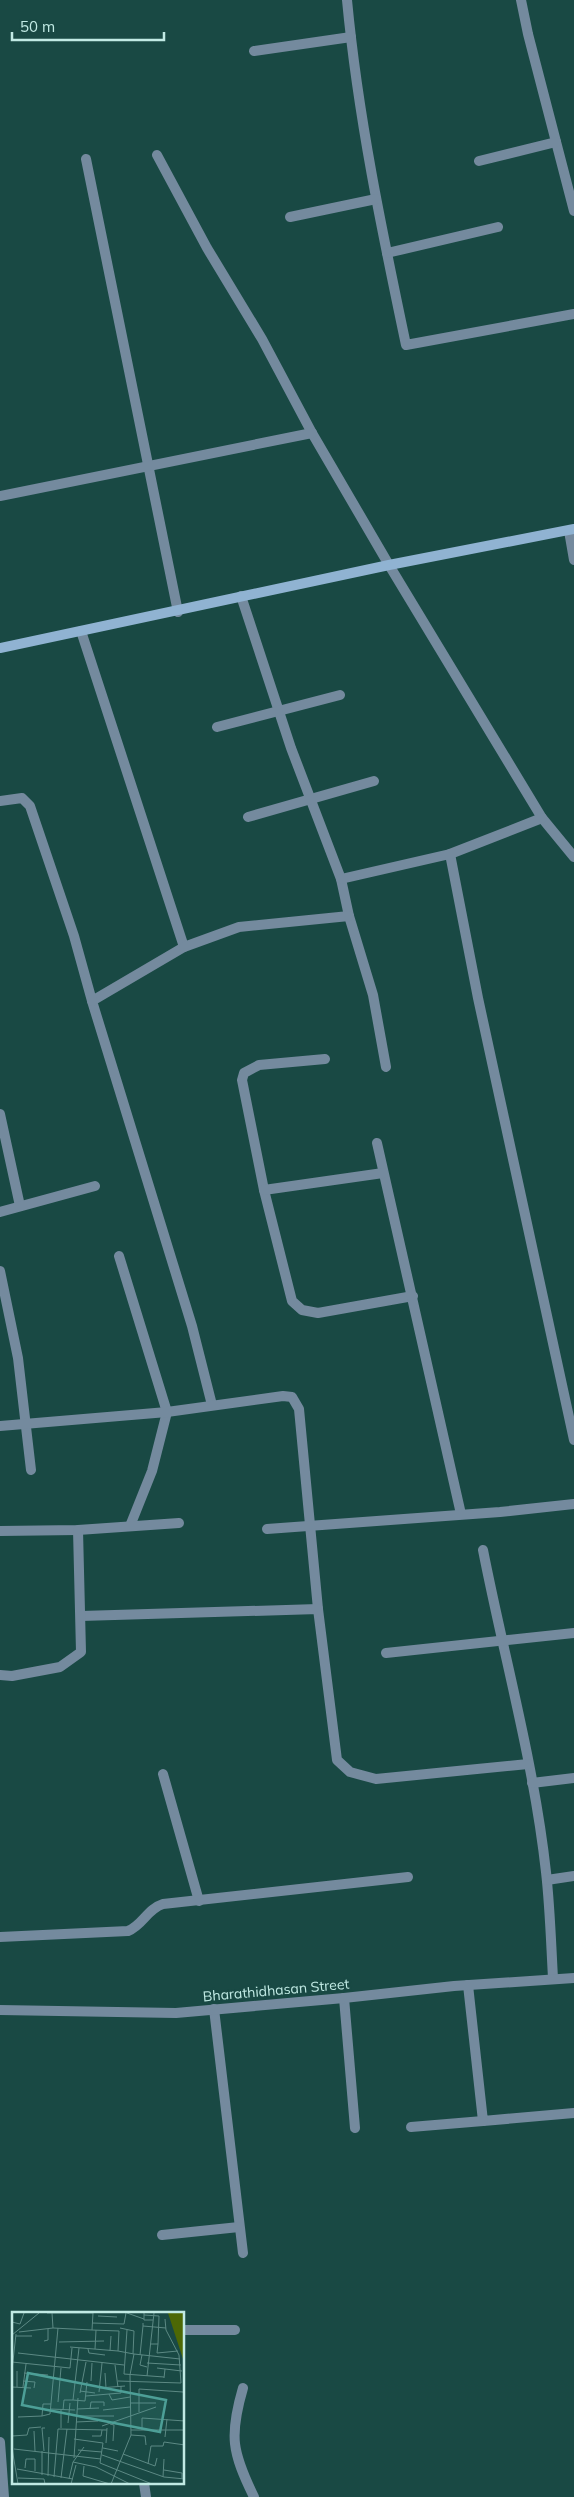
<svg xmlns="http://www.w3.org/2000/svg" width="574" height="2497" viewBox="0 0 574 2497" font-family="Mulish,sans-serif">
	<rect width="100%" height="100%" fill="#194944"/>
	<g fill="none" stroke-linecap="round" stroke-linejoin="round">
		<g stroke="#748a9e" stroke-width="10">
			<path d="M 347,0 C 358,117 382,231 406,345 L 574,314"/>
			<polyline points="521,0 528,34 574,211"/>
			<polyline points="254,51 351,37"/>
			<polyline points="157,155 207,248 262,339 312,433 389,565 542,818 574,857"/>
			<polyline points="86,159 178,612"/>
			<polyline points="479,161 556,142"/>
			<polyline points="290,217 376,199"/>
			<polyline points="387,253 498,227"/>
			<polyline points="0,496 312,433"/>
			<polyline points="569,531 574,560"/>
			<polyline points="241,596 291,748 341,879 349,916 373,995 386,1067"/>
			<polyline points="81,631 184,947 92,1001 192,1326 212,1405"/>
			<polyline points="217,727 340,695"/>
			<polyline points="0,801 22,798 30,806 74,936 92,1001"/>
			<polyline points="248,817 374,781"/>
			<polyline points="450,854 478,998 574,1440"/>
			<polyline points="341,879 450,854 542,818"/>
			<polyline points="184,947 239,927 349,916"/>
			<polyline points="325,1059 259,1065 244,1073 242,1080 264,1190 292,1301 302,1310 318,1313 413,1296"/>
			<polyline points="0,1114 20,1206"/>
			<polyline points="377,1143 461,1514"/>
			<polyline points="264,1190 383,1173"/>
			<polyline points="0,1212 95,1186"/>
			<polyline points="119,1256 167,1412 152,1471 130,1526"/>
			<polyline points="0,1271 18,1358 31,1470"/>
			<polyline points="0,1426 167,1412 283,1396 292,1397 299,1409 318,1609"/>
			<polyline points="267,1529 500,1512 574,1504"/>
			<polyline points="0,1531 78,1530 179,1523"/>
			<path d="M 483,1550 C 504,1657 534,1763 546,1872 C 550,1907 551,1943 553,1978"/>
			<polyline points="81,1616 318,1609 337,1760 350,1772 376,1779 528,1764"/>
			<polyline points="386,1653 574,1633"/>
			<polyline points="0,1675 12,1676 60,1667 81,1652 78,1530"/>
			<polyline points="163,1774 199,1901"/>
			<polyline points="532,1783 574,1778"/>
			<polyline points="547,1880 574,1876"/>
			<path d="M 0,1937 L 128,1931 C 143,1925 147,1909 163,1904 L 408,1877"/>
			<polyline points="468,1985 483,2121 574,2113"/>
			<polyline points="344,1998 355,2128"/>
			<polyline points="214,2009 243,2253"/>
			<polyline points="0,2010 176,2013 344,1998 454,1986 574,1978"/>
			<polyline points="411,2127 483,2121"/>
			<polyline points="162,2235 239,2227"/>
			<polyline points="184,2330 235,2330"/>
			<path d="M 243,2388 C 229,2436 232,2452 254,2497"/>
			<polyline points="0,2442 4,2497"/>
			<polyline points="144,2483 146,2497"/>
		</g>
		<polyline stroke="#90b3d2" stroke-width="10" points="0,648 389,565 574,529"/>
	</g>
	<g text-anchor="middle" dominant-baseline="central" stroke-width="4.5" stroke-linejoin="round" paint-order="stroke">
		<g font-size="14" fill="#c1eae4" stroke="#194944">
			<text transform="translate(276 1990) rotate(-5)">Bharathidhasan Street</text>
		</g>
	</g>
	<g transform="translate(12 2312)">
		<rect width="172" height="172" fill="#194944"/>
		<path d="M 156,1 L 172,1 L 172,59 L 171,47 Z" fill="#4d6805"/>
		<path fill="none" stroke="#5c8984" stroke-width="1" d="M 35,1 L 81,1M 40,1 L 41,16M 81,1 L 80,18 L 107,19 L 106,39 L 122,42 L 118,63 L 119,123 L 99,172M 115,1 L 132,7M 132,1 L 132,8 L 141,8M 132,3 L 147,4 L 146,32M 86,4 L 105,5M 0,10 L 8,12 L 12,1M 80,11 L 112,12 L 114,1M 131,11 L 131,14 L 154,16M 108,16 L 122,19 L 121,42M 115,18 L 112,62 L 152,65M 7,20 L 41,16 L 80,18M 0,23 L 27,1M 4,24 L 20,24M 32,29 L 36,28 L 36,17M 47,30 L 92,29M 138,32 L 146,32 L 145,41 L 166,39M 58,35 L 106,39M 76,37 L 77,41 L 93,43M 83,37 L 84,18M 98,39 L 99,24M 6,41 L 112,53M 122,42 L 168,47M 128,43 L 131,14M 130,43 L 128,53 L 135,55M 0,50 L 58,56 L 60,36M 135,51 L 169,53M 103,53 L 106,75M 145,56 L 153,57 L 152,66M 153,57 L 170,59M 0,58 L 4,22M 12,61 L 36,63M 93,61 L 94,76M 135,64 L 142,1M 11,69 L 23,70 L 22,76M 79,69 L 80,51M 106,69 L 169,71 L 167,43 L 154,18 L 153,7M 0,75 L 19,76M 5,75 L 5,59M 11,75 L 14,52M 87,76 L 113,74M 68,79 L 83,81M 87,80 L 90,51M 68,81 L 74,50M 97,82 L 109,81 L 109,74M 74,84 L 97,82 L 100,88 L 118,85M 61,88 L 73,89 L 75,70M 46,90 L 49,56M 118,91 L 144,91M 38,97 L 63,98M 65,97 L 87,96M 78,97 L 79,90 L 92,90 L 92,94M 51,98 L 52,88 L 61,88 L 67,36M 91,98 L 118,95M 127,100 L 127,77 L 171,80M 30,104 L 38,102 L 46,16M 64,104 L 102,104M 6,105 L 30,104 L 31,92 L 39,92M 64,110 L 86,109M 56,111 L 58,91M 98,112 L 102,113 L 101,129M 90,114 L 144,95M 49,116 L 49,98M 119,118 L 173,118M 130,118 L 130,106 L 173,109M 22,119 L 23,139M 119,123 L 133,124 L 134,133M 0,124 L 15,123 L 17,116 L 29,115M 80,124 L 89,124 L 90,118M 153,125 L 155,107M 62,127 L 91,131 L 88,151 L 140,172M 94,131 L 95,116M 0,136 L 6,172M 91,136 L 106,139M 2,137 L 89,147M 66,138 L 90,140M 32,139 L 30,116 L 33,116M 111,142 L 143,154 L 145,146M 90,143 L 152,165 L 173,167M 62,146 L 66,86M 61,150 L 84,155 L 118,172M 136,152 L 139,134 L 151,134 L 152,130 L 173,133M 72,154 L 71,164 L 98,172M 13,156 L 14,147 L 23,147 L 23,159M 5,157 L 61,167M 152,158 L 170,161 L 170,166M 30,163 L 30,139M 36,164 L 37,125M 42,165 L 46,117 L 95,118M 151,165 L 152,147M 6,166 L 32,167 L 33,172M 49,166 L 55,117M 57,167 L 61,150 L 72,135M 59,172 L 64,153"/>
		<path fill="#4d9f97" fill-opacity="0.15" stroke="#4d9f97" stroke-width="2.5" d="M 16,61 L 154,88 L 148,120 L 10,93 Z"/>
		<rect width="172" height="172" fill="none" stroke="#c1eae4" stroke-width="2.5"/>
	</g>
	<path d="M12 32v8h152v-8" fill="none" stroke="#c1eae4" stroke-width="2.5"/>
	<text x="20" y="32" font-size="15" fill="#c1eae4" stroke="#194944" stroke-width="4" paint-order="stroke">50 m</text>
</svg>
